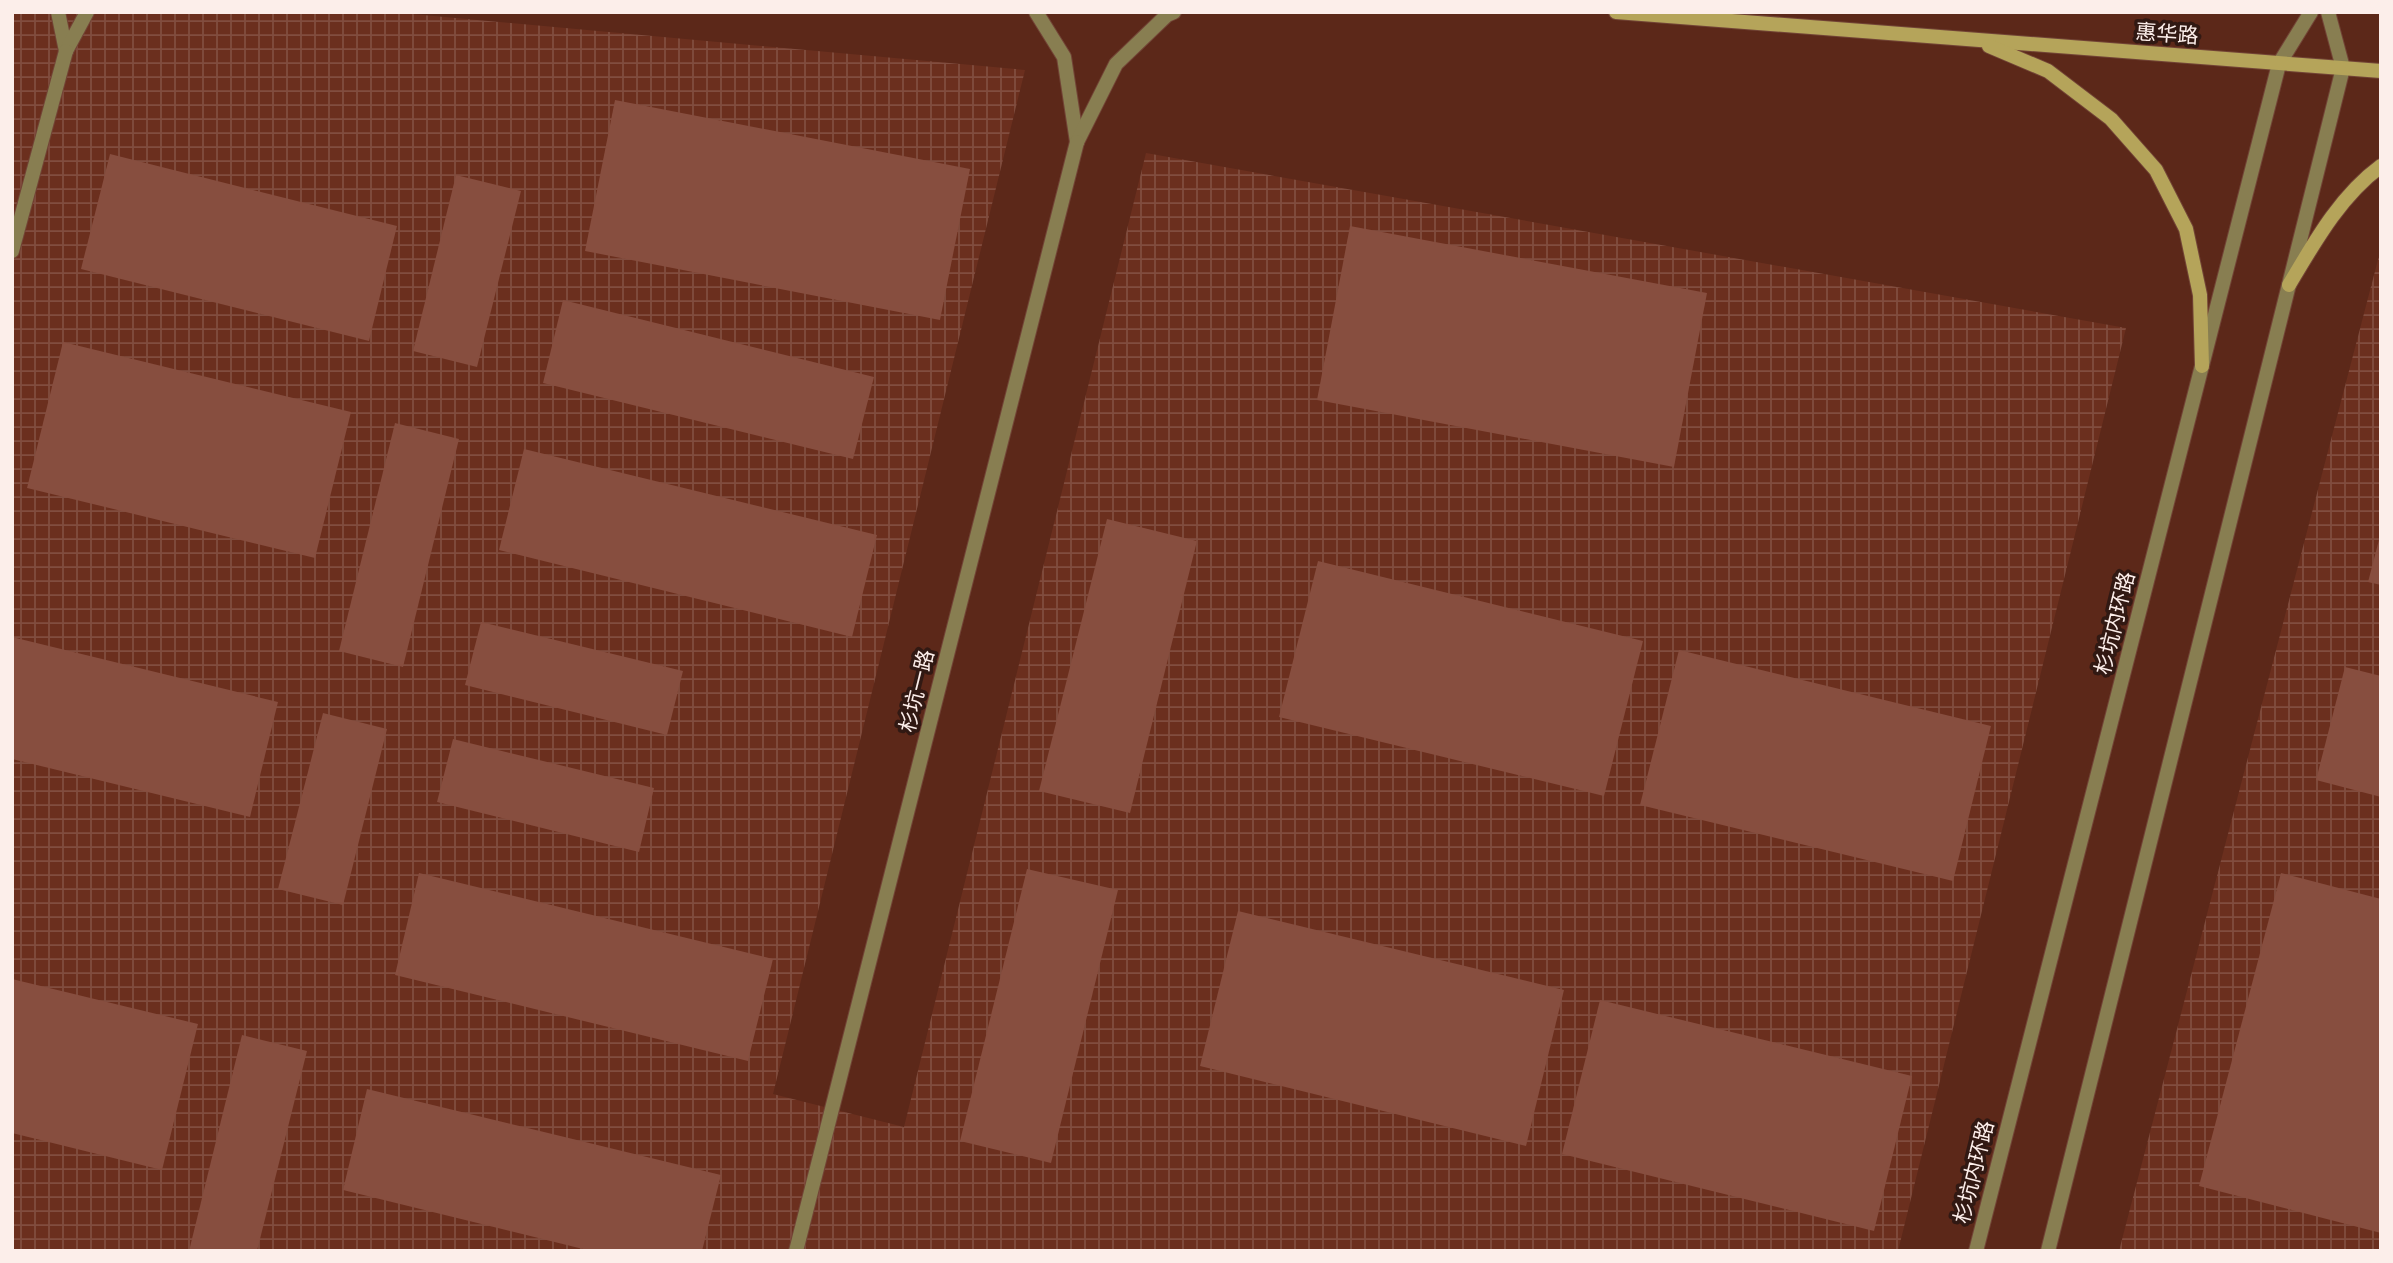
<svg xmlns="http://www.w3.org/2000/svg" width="2393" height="1263" viewBox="0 0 2393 1263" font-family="Karla,'Noto Sans SC',sans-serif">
	<defs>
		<pattern id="industrial-grid" width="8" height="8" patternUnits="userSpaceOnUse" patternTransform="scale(1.75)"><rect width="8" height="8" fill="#6b2f1e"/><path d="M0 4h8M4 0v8" fill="none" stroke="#814d3f"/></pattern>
	</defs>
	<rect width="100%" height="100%" fill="#5c2819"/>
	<g fill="url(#industrial-grid)">
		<polygon points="12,12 390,12 1025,70 773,1094 904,1127 1146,153 2126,328 1898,1251 12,1251"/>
		<polygon points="2379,256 2381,256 2381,1251 2119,1251"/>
	</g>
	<g fill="#874e3f">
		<polygon points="615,100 970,169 940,320 585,251"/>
		<polygon points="110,154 397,226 369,341 81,269"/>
		<polygon points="456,175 521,191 477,367 413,351"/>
		<polygon points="1350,226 1707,293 1674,467 1317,400"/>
		<polygon points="563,300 874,377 853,459 543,383"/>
		<polygon points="63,342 351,412 315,558 27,488"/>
		<polygon points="395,423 459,439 403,667 339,651"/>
		<polygon points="524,449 877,535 852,637 499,550"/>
		<polygon points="1107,519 1197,541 1130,813 1039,791"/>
		<polygon points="2380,536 2381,536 2381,585 2368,582"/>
		<polygon points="1318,561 1643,641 1604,796 1279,717"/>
		<polygon points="481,622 683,671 667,735 465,685"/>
		<polygon points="12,637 278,702 250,817 12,759"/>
		<polygon points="1679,650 1991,726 1953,881 1640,805"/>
		<polygon points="2345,667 2381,676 2381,797 2316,780"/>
		<polygon points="323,713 387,729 343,905 278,889"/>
		<polygon points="453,739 654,788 639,852 437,802"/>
		<polygon points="1027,869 1118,890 1051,1163 960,1141"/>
		<polygon points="419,873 773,959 748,1061 395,975"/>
		<polygon points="2281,873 2381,899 2381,1233 2199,1186"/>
		<polygon points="1238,911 1564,990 1526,1146 1200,1066"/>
		<polygon points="12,979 198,1024 162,1170 12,1133"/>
		<polygon points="1600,1000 1912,1076 1874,1231 1562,1154"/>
		<polygon points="242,1035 307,1051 257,1251 189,1251"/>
		<polygon points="367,1089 721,1175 702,1251 591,1251 343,1190"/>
	</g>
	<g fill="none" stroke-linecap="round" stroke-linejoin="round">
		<g stroke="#724436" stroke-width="16">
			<g id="service">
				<polyline points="58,12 66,51"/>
				<polyline points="1036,12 1064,57 1077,142"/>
				<polyline points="66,51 87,12"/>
				<polyline points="1077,142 1116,64 1167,15 1174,12"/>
			</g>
		</g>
		<g stroke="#724436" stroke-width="16">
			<g id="minor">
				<polyline points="12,251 66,51"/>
				<polyline points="796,1251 1077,142"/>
			</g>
		</g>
		<g stroke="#724436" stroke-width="16">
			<g id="tertiary">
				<polyline points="1976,1251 2279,64 2311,12"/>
				<polyline points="2048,1251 2343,68 2328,12"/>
			</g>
		</g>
		<g stroke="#724436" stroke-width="16">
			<g id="secondary">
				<polyline points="1616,12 2381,71"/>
				<polyline points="1989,46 2048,71 2111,119 2156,170 2186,229 2200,295 2202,366"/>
				<path d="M 2289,285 C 2314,243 2340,196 2381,166"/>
			</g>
		</g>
		<use href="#service" stroke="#887e51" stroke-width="14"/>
		<use href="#minor" stroke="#887e51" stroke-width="14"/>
		<use href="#tertiary" stroke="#887e51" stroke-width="14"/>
		<use href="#secondary" stroke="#b5a45a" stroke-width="14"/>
	</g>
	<g text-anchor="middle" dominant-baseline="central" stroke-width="7" stroke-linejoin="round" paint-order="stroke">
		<g font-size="21" fill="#fceeea" stroke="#311913">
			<text transform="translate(2167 34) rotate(4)">惠华路</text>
			<text transform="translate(2115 623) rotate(-76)">杉坑内环路</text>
			<text transform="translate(917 691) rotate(-76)">杉坑一路</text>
			<text transform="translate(1974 1172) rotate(-76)">杉坑内环路</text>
		</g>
	</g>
	<rect width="2393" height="1263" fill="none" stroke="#fceeea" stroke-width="28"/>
</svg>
